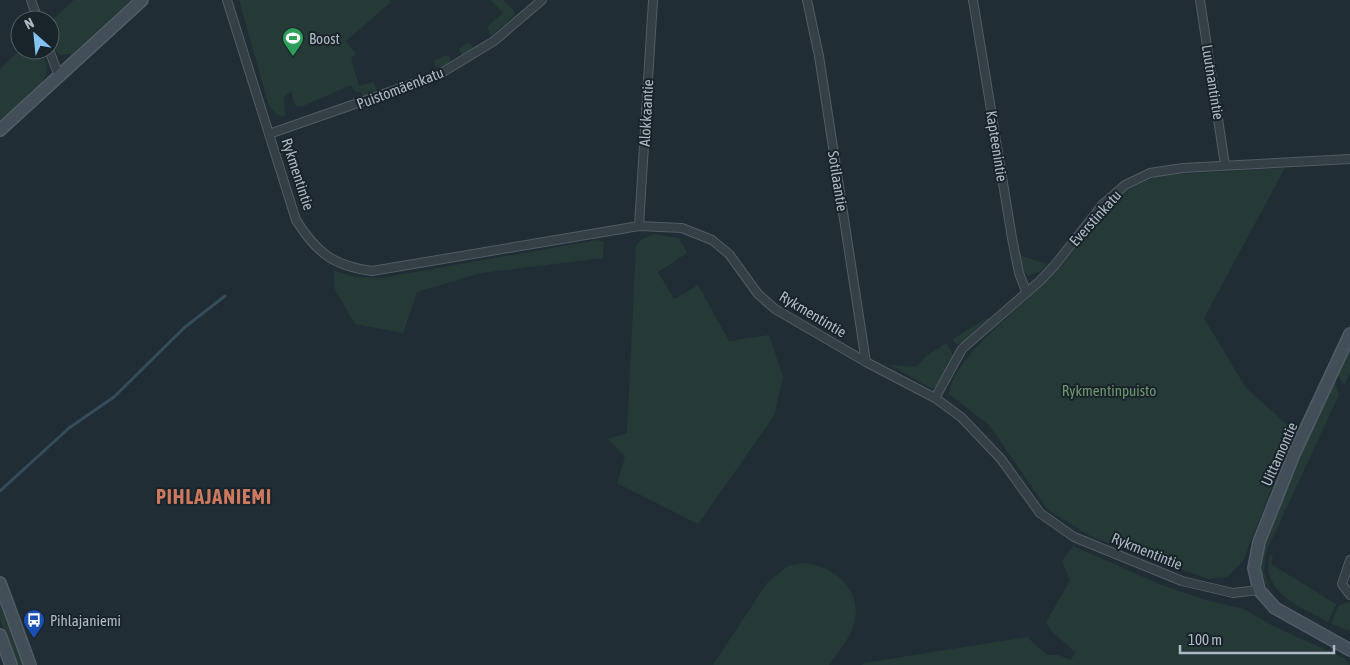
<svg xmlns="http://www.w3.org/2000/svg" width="1350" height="665" viewBox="0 0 1350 665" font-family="'Asap Condensed',sans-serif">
	<rect width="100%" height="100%" fill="#202d35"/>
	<g fill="#253a36">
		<path d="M 74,0 L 131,0 L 72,54 L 60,55 C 49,44 50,37 50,22 Z"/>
		<polygon points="239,0 389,0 391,2 346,41 356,54 351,58 359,86 374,82 377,91 362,96 361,93 354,91 351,85 303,106 297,106 293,102 292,91 284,97 285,116 277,115 269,106"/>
		<polygon points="491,0 504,0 516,14 491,36 487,27 503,13"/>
		<polygon points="468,42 475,49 462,56 459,49"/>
		<path d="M 20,50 L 41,50 C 47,61 49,69 44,80 L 0,120 L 0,69 Z"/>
		<polygon points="446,55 450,57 450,62 439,68 435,66 434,61"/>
		<path d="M 1285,168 L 1204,318 L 1246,388 L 1294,431 L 1243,561 L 1227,577 L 1208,579 L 1092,537 L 1048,510 L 989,425 L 949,394 C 952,356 1030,301 1056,272 C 1075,250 1092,225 1110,203 C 1126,189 1143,181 1163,175 Z"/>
		<polygon points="654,234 679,238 687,253 658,272 674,299 698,285 729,341 769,335 783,377 774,416 698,524 617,483 625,457 608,439 627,433 636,245 642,239"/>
		<polygon points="597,240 604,242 603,258 481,273 417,292 403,333 355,324 335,290 333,270 355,277 381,278"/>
		<polygon points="1019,255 1047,264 1039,272 1028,276 1023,269"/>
		<path d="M 988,317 L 989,321 C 980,329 968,345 956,344 L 953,339 Z"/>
		<polygon points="947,343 954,357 934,388 932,389 890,365 916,367 929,354"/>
		<polygon points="1350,349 1350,372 1344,385 1338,375"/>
		<polygon points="1335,380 1339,395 1266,552 1264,571 1271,593 1261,574 1264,550 1294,469"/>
		<polygon points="1073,546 1159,584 1206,600 1244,609 1275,627 1344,658 1350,665 862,665 864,663 1027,637 1047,655 1058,655 1070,660 1075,654 1073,650 1051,631 1046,622 1070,580 1062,561"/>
		<path d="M 1270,555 L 1273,555 L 1271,564 L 1336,604 L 1328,622 C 1303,608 1259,592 1270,555 Z"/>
		<path d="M 802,563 C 838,565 868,596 851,632 C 845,644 836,655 829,665 L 713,665 L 767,583 L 788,566 Z"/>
		<polygon points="1350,602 1350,631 1331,624 1338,606"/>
		<polygon points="0,605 23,665 16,665 0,619"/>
	</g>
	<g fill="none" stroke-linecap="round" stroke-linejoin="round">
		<polyline stroke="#354c5b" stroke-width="3" points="0,491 69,428 114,397 185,327 225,296"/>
		<g stroke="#515c64" stroke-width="10">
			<g id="street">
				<polyline points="31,0 38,20"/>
				<path d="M 227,0 L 296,220 C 316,252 333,266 372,271 L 639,226 L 682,228 L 712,240 L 729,254 L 758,294 L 775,309 L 866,362 L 935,398 L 961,417 L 1001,459 L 1040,513 L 1074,537 L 1182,581 L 1233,593 L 1259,590"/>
				<polyline points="807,0 819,56 866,362"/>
				<polyline points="973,0 1012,238 1019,273 1026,291"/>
				<polyline points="1200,0 1225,165"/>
				<polyline points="49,50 59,76"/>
				<polyline points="269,134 438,75 494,41 542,0"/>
				<polyline points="639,226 653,0"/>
				<polyline points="935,398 962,349 1040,281 1055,265 1103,204 1125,185 1150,173 1183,168 1350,159"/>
				<polyline points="1350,560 1342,584 1350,595"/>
			</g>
		</g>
		<g stroke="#515c64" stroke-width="14">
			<g id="secondary">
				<polyline points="0,130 142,0"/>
				<polyline points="1350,334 1294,454 1259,542 1254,568 1259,590 1275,608 1350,650"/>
				<polyline points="0,583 30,665"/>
				<polyline points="0,635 11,665"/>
			</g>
		</g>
		<use href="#street" stroke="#343f46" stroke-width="8"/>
		<use href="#secondary" stroke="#424f58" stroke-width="11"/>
	</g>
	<defs>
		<g id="stadium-pin" transform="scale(1.125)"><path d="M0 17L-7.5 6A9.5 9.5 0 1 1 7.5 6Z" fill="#2e9e5b" stroke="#19232a"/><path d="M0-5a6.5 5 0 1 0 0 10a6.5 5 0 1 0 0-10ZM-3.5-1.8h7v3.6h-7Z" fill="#fff"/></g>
		<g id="bus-pin" transform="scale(1.125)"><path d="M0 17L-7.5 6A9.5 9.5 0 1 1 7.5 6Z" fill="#1a4fb4" stroke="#19232a"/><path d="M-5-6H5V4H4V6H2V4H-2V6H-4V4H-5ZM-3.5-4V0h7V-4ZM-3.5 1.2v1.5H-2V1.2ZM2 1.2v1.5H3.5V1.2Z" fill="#fff"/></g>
	</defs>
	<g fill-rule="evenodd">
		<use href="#stadium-pin" x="293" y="38"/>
		<use href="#bus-pin" x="34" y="620"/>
	</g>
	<g text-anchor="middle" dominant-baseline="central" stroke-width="4" stroke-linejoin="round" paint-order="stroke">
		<g font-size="15" fill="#aebac3" stroke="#19232a" text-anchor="start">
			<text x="309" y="38">Boost</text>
			<text x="50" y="620">Pihlajaniemi</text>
		</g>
		<g font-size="15" fill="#aebac3" stroke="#19232a">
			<text transform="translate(1213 82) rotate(81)">Luutnantintie</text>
			<text transform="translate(400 88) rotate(-21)">Puistomäenkatu</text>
			<text transform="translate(646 113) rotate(-87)">Alokkaantie</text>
			<text transform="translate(997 146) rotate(81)">Kapteenintie</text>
			<text transform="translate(298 174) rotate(72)">Rykmentintie</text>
			<text transform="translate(838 181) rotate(81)">Sotilaantie</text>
			<text transform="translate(1095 218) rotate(-48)">Everstinkatu</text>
			<text transform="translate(813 314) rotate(31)">Rykmentintie</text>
			<text transform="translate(1279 454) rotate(-66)">Uittamontie</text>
			<text transform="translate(1147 551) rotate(22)">Rykmentintie</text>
		</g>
		<g font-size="15" fill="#6f9670" stroke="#19232a">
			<text x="1109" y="390">Rykmentinpuisto</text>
		</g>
		<g font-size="20" font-weight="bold" letter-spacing="1" fill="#cd795f" stroke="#19232a">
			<text x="214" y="496">PIHLAJANIEMI</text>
		</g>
	</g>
	<g transform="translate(35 35) rotate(333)"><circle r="24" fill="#19232a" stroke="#555f67"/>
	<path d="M0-4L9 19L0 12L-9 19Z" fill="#84c3f2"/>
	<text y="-8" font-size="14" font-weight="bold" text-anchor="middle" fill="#aebac3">N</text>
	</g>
	<path d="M1180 645v8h154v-8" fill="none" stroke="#aebac3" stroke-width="2.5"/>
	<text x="1188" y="645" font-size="15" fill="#aebac3" stroke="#19232a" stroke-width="4" paint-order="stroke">100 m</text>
</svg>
